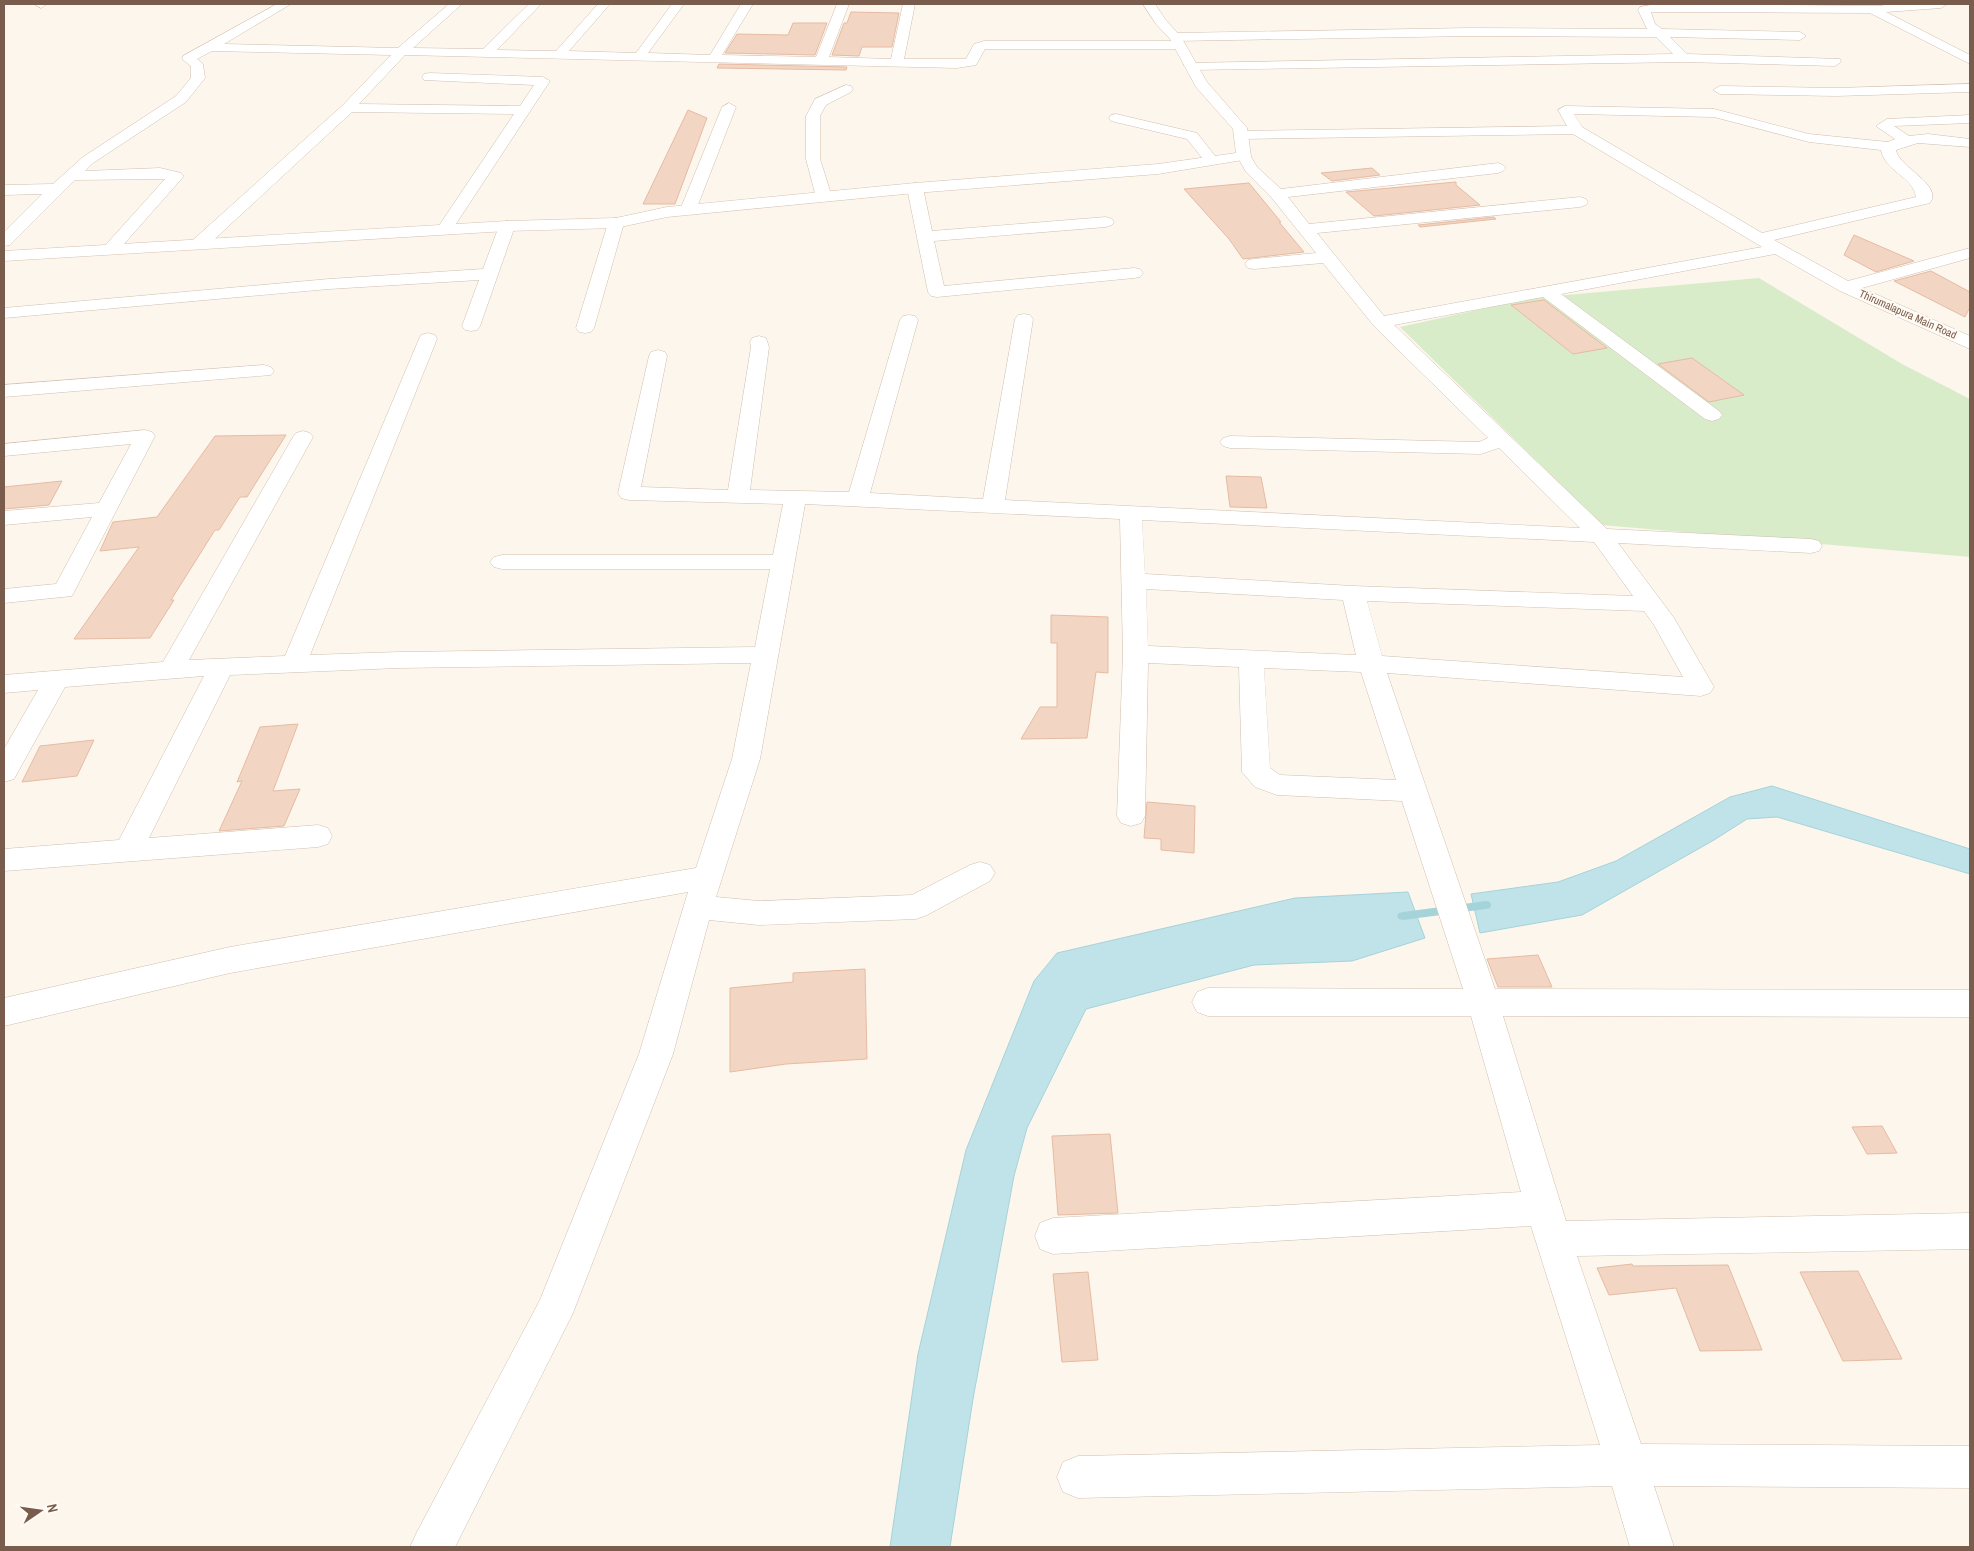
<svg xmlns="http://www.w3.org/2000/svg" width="1974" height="1551" viewBox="0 0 1974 1551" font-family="'Archivo Narrow',sans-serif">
	<rect width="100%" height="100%" fill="#fdf6ec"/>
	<polygon fill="#d8ecc9" points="1759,278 1902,364 1970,399 1970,557 1602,525 1400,327 1532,298"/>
	<g fill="#bfe3e8" stroke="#a5d3da">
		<polygon points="1772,786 1970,849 1970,874 1777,817 1747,819 1714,840 1582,915 1480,933 1471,894 1558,882 1616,861 1730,797"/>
		<polygon points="1408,892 1425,938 1352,961 1254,965 1086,1009 1027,1128 1014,1176 973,1399 950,1547 890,1547 918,1354 966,1150 1034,981 1057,953 1295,898"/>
	</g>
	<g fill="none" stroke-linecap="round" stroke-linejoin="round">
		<polygon fill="#a5d3da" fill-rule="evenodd" points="1486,901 1490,902 1491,905 1490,908 1486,909 1403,920 1399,919 1397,916 1399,913 1403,912"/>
	</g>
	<g fill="#f3d5c3" stroke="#e6bba3">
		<polygon points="851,12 899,13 892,47 862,47 859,56 832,55 844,23 847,23"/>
		<polygon points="793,23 827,23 815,55 725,53 737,34 788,35"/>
		<polygon points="719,64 847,67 846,70 717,68"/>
		<polygon points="688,110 707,118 675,204 643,204"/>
		<polygon points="1372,168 1380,175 1332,181 1321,173"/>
		<polygon points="1456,182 1456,185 1480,205 1374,216 1346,192"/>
		<polygon points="1249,183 1281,222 1279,222 1304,252 1243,259 1229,239 1184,189"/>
		<polygon points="1494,217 1496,219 1420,227 1418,225"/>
		<polygon points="1854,235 1914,261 1876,272 1844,255"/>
		<polygon points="1931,271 1970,292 1970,307 1965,317 1894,281"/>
		<polygon points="1544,300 1607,348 1573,354 1511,305"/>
		<polygon points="1692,358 1744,395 1709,402 1658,364"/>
		<polygon points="286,435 247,497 240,497 219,530 215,530 171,600 174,600 150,638 74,639 139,547 100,551 113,522 157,517 215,436"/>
		<polygon points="1226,476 1261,477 1267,508 1230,507"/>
		<polygon points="62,481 49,505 4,509 4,487"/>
		<polygon points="1051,615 1108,617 1108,673 1096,672 1087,738 1021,739 1040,707 1057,707 1057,643 1051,643"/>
		<polygon points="298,724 273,791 300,789 284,826 219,831 242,781 237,782 260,727"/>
		<polygon points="94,740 77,776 22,782 40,746"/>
		<polygon points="1147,802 1195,806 1194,853 1161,850 1161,839 1144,838"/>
		<polygon points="1538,955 1552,987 1498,987 1487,959"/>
		<polygon points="865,969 867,1059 786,1064 730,1072 730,988 793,982 793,973"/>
		<polygon points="1882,1126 1897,1153 1867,1154 1852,1127"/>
		<polygon points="1110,1134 1118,1213 1058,1215 1052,1136"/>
		<polygon points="1632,1264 1633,1266 1728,1265 1762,1350 1700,1351 1676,1288 1609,1295 1597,1268"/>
		<polygon points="1858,1271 1902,1359 1843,1361 1800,1272"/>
		<polygon points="1088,1272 1098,1360 1062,1362 1053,1274"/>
	</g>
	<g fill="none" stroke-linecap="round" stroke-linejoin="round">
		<g stroke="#d1beb0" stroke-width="1">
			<g id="street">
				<polygon points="34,4 47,4 41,8"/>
				<polygon points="277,4 291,4 224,44 398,48 449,4 462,4 413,48 483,49 529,4 541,4 497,50 556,51 598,4 610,4 569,51 636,53 672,4 684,4 648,53 710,55 741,4 753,4 722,55 816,57 837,4 849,4 829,57 891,59 903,4 915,4 904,59 966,59 974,44 984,41 1179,41 1185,45 1179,49 985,49 976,65 957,68 405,55 359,104 520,106 534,85 424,80 422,77 424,74 429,73 543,77 550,81 450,233 438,233 436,230 514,114 352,112 205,248 193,248 191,244 193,240 343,105 391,55 212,51 197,59 203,64 205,78 186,102 93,163 85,171 160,168 181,173 184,176 116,253 104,253 102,249 165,179 75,180 10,245 4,246 4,232 42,194 4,195 4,185 53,184 83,157 176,96 191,78 191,66 182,59 183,56"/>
				<polygon points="1656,4 1880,6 1890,4 1947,4 1941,8 1886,12 1970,55 1970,64 1870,13 1651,12 1655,24 1662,29 1800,32 1806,36 1800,40 1670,37 1687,54 1840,59 1841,62 1835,66 1684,62 1190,70 1184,66 1185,63 1673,54 1656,37 1470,36 1175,41 1169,37 1175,33 1470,28 1647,29 1638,10 1640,7"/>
				<polygon points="1970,84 1970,92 1836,96 1720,94 1713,90 1720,86 1836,88"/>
				<polygon points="846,85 851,86 853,89 851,92 826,105 820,116 820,159 832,197 830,200 818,200 816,197 806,159 806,116 815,99"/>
				<polygon points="729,103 736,107 696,210 694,213 682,213 680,210 722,107"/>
				<path d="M 1565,106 L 1714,109 L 1809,134 L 1888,142 L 1895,139 L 1876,126 L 1887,119 L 1970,115 L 1970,123 L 1894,126 L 1909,136 L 1928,134 L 1970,139 L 1970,147 L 1918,143 L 1896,150 C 1899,168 1943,184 1930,203 L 1774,240 L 1848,281 L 1970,248 L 1970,258 L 1862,288 L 1970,336 L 1970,349 L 1840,291 L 1775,254 L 1561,294 L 1719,411 L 1722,415 L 1719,419 L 1712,421 L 1705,419 L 1543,297 L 1394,325 L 1607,529 L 1811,539 L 1819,541 L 1822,546 L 1819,551 L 1811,553 L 1618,543 L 1674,618 L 1714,687 L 1710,693 L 1701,696 L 1387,673 L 1495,989 L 1970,990 L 1970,1017 L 1503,1016 L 1566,1221 L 1970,1213 L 1970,1249 L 1577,1256 L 1641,1444 L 1970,1446 L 1970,1488 L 1654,1486 L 1674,1547 L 1630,1547 L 1612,1486 L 1078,1498 L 1063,1492 L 1057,1477 L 1063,1462 L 1078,1456 L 1600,1445 L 1531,1226 L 1053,1254 L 1040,1249 L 1035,1236 L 1040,1223 L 1053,1218 L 1521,1192 L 1471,1016 L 1208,1016 L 1197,1012 L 1192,1002 L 1197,992 L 1208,988 L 1463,989 L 1402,801 L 1277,795 L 1255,787 L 1242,772 L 1239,667 L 1148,663 L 1145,816 L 1141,823 L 1131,826 L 1121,823 L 1117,816 L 1123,654 L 1120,519 L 805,504 L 760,759 L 716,897 L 759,901 L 912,895 L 970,865 L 980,862 L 990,865 L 995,873 L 990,881 L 927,915 L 916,919 L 759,925 L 709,920 L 673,1054 L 573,1313 L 455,1547 L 410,1547 L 417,1532 L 540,1300 L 639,1054 L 688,892 L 230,973 L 4,1026 L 4,998 L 230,947 L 696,868 L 732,759 L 751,663 L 399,668 L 230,675 L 149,838 L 318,825 L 328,828 L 332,836 L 328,844 L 318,847 L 4,871 L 4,849 L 119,840 L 204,676 L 65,687 L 14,779 L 4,782 L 4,749 L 38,690 L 4,693 L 4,675 L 163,662 L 293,437 L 296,433 L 303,431 L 310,433 L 313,437 L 189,660 L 285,656 L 419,339 L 421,335 L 428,333 L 435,335 L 437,339 L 310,655 L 399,652 L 755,647 L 770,569 L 502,569 L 494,567 L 490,562 L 494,557 L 502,555 L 773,555 L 783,504 L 629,500 L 621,498 L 618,493 L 649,356 L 651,352 L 658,350 L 665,352 L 667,356 L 641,487 L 728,490 L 751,347 L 750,342 L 752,338 L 759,336 L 766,338 L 769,347 L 750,490 L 849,492 L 900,320 L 903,316 L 909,315 L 915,316 L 918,320 L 870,493 L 983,499 L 1015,319 L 1018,315 L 1024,314 L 1030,315 L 1033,319 L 1005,500 L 1580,528 L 1499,448 L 1481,454 L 1230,448 L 1223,446 L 1220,442 L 1223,438 L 1230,436 L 1479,442 L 1488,438 L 1374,326 L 1323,263 L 1254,269 L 1248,268 L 1245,264 L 1248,260 L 1254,259 L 1316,253 L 1271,197 L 1246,172 L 1237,156 L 1239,153 L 1249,153 L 1257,167 L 1281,189 L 1498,163 L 1503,165 L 1506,168 L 1503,171 L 1498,173 L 1288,197 L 1309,224 L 1580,197 L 1586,199 L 1588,202 L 1586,205 L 1580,207 L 1317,233 L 1384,316 L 1762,247 L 1573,134 L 1241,139 L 1236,138 L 1234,135 L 1236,132 L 1241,131 L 1567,126 L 1558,110 ZM 1574,114 L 1714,117 L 1809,142 L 1881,150 C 1885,172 1913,176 1916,197 L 1762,233 L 1582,127 ZM 1142,520 L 1594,542 L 1633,596 L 1353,586 L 1145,574 ZM 1146,589 L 1343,600 L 1356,655 L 1148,646 ZM 1367,601 L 1644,611 L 1654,625 L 1683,677 L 1382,656 ZM 1264,668 L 1361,672 L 1396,780 L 1280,775 L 1270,768 Z"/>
				<polygon points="1116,114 1197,133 1219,161 1217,164 1207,164 1187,139 1111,121 1109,118 1111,115"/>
				<polygon points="915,183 920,185 923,188 932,231 1106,217 1112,219 1114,222 1112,225 1106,227 934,241 944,286 1134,268 1140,269 1143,273 1140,277 1134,278 937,297 931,296 928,292 907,188 910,185"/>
				<polygon points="616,218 622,220 624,223 594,328 591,332 585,333 579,332 576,328 608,223 610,220"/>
				<polygon points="507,221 513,223 515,226 480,326 477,330 471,331 465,330 462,326 479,280 329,289 4,318 4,308 329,279 483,269 499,226 501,223"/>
				<polygon points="264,365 271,367 274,371 271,375 4,397 4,385"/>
				<polygon points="145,430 152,432 155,436 72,596 4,603 4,589 56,584 92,517 4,525 4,511 99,503 131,444 4,456 4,444"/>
			</g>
		</g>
		<g stroke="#d6c0b0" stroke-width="1">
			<polygon id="secondary" points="1143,4 1155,4 1165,19 1181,37 1207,82 1247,128 1251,156 1249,159 1158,174 915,193 667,217 616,228 507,231 4,261 4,251 507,221 616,218 667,207 915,183 1158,164 1236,153 1233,129 1196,87 1170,39 1156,24"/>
		</g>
		<use href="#street" fill="#fff" fill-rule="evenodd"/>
		<use href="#secondary" fill="#fff" fill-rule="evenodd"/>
	</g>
	<g text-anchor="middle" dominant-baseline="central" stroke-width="4" stroke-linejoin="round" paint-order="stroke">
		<g font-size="11" fill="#7a5c4d" stroke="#fffaf3">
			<text transform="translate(1908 314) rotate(24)">Thirumalapura Main Road</text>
		</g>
	</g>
	<rect width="1974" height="1551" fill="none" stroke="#7a5c4d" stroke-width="10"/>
	<g transform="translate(40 1511) rotate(77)" stroke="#fffaf3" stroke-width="4" paint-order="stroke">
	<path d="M0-4L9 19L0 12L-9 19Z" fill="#7a5c4d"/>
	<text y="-8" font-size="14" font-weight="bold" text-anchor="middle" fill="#7a5c4d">N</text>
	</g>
</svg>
